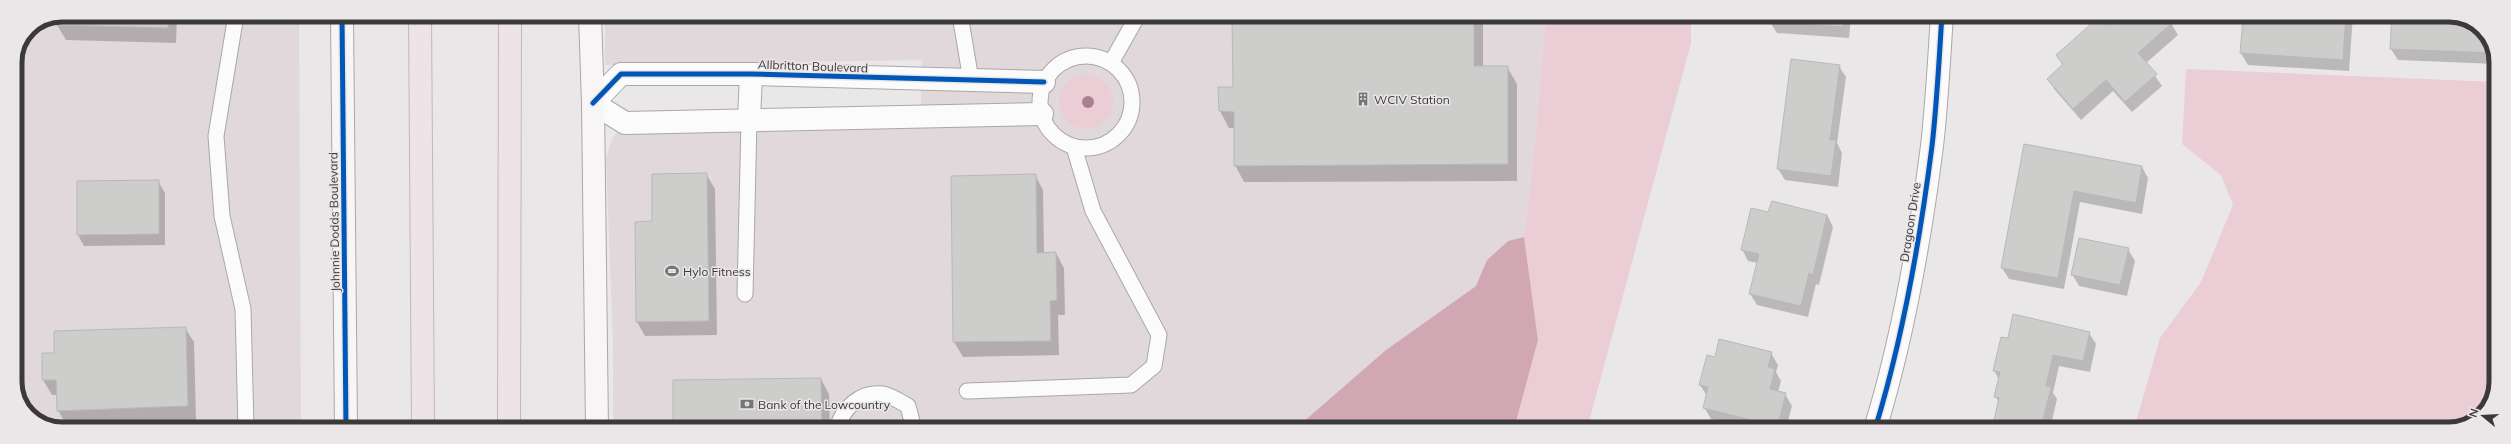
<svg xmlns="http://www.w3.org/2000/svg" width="2511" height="444" viewBox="0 0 2511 444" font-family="Mulish,sans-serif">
	<rect width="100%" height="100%" fill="#eae7e8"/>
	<g fill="#e0d8da">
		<polygon points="62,15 299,15 301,429 56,429 29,415 15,388 15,62 29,29"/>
		<polygon points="605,15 1546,15 1535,146 1524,237 1508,241 1487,260 1476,286 1386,350 1295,429 613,429 613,343 606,159 612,139 618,131 920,127 922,60 605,65"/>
	</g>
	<g fill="#eacdd5">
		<polygon points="1546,15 1691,15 1691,43 1587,429 1514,429 1538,340 1524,237 1535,146"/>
		<polygon points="2186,69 2496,82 2496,388 2480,417 2449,429 2134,429 2160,338 2201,282 2233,205 2221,175 2182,144"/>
		<circle cx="1086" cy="102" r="27"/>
	</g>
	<polygon fill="#d1a7b4" points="1524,237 1538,340 1514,429 1295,429 1386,350 1476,286 1487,260 1508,241"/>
	<g fill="#0003">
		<polygon points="62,15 177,15 176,43 66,40 57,25"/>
		<polygon points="1233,15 1483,15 1483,67 1507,67 1517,84 1517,181 1244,182 1235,165 1235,128 1229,128 1220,111 1219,88 1234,88"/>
		<polygon points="1771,15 1851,15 1849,38 1777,33 1770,22"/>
		<polygon points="2117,15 2165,15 2171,23 2178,35 2146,63 2162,86 2132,112 2113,91 2081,120 2055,90 2048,79 2063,66 2057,55 2109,27 2119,19"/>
		<polygon points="2281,15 2353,15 2349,71 2248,65 2241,53 2244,20 2280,22"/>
		<polygon points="2455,15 2482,29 2496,56 2496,64 2398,60 2391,49"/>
		<polygon points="1839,66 1846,77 1837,143 1842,153 1838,187 1785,180 1778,169"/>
		<polygon points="2025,145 2142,167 2148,178 2142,214 2080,202 2064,289 2009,279 2002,268"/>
		<polygon points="706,174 715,189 717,335 645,336 637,322 653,222"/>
		<polygon points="1035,175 1043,190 1044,254 1056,253 1064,268 1065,315 1058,315 1059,355 963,357 954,342 952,177"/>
		<polygon points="158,181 165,193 165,245 84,246 78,235"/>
		<polygon points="1769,214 1827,215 1833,227 1819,285 1816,284 1808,317 1757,305 1750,294 1758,263 1748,261 1742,249"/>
		<polygon points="2128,249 2135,261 2127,296 2079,286 2072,274"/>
		<polygon points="185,328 194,342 196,420 66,425 58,410 57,395 52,395 43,380"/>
		<polygon points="2089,333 2096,344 2090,372 2059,366 2053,393 2057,399 2050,429 1993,429 1999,403 1996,397 1999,380 1994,370 2008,340"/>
		<polygon points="1771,353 1778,365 1776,372 1781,381 1778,392 1785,394 1792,406 1786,429 1751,429 1711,419 1704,407 1707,396 1700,385 1715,358"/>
		<polygon points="821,379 829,394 830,429 674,429"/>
	</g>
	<g fill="#cdcdcc" stroke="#b9b8b8">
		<polygon points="62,15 169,15 168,28 56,25 56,17"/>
		<polygon points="1232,15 1474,15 1474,66 1508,66 1508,164 1234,166 1234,112 1219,111 1218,87 1233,87"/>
		<polygon points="1770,15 1844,15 1843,27 1769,22"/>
		<polygon points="2118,15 2166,15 2172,23 2138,53 2157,74 2125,102 2106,80 2073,109 2047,79 2063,64 2056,55 2100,16 2109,26 2119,17"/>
		<polygon points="2280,15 2346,15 2343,60 2240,53 2243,19 2279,21"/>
		<polygon points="2392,15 2455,15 2482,29 2494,53 2390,49"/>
		<polygon points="1791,59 1840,65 1830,140 1836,140 1831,176 1777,169"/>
		<polygon points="2024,144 2142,166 2136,203 2074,191 2058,278 2001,268"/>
		<polygon points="707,173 709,321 636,322 635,222 652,221 652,174"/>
		<polygon points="1036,174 1037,253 1056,252 1057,300 1050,301 1051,341 953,342 951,176"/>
		<polygon points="159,180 159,234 77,235 77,181"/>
		<polygon points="1772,201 1827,215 1813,275 1809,273 1801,306 1749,294 1759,254 1741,250 1751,208 1768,212"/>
		<polygon points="2079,238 2129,248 2120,285 2071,275"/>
		<polygon points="2013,314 2090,332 2083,361 2053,355 2046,386 2051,387 2041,429 1992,429 1999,398 1994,397 2000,372 1993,371 2001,337 2008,338"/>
		<polygon points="186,327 188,406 57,411 56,380 42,380 42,353 54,353 54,331"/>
		<polygon points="1719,339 1772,352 1768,367 1775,369 1770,389 1786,393 1777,429 1758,427 1759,422 1703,408 1708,387 1699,385 1707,355 1715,357"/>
		<polygon points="821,378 822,428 861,429 673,429 673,380"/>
	</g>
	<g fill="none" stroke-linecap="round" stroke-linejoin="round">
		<g stroke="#aaa7a8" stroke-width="17">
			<g id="lane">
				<polyline points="236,15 216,136 222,216 243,309 246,429"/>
				<polyline points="960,15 971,80"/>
				<circle cx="1086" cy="102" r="46"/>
				<polyline points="1111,63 1138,15"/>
				<polyline points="745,294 749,120"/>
				<polyline points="967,391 1131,385 1154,366 1159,335 1093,211 1074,147"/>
				<path d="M 837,429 C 842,409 860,391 882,394 C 890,395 901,402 908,406 L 914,429"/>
			</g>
		</g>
		<g stroke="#aaa7a8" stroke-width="24">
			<g id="street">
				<polyline points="1042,114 625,123 593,103 621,74 751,74 1044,82"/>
				<polyline points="749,120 751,74"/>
				<path d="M 1875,429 C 1903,338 1920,240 1932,146 C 1937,103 1939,59 1942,15"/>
			</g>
		</g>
		<g stroke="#aaa7a8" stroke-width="24">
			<g id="secondary">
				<polyline points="342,15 346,429"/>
				<polyline points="590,15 593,103 597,429"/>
			</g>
		</g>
		<g stroke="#c1b7ba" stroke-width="24">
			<g id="highway">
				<polyline points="420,15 423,429"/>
				<polyline points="509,429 510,15"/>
			</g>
		</g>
		<use href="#lane" stroke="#fcfbfc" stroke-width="15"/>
		<use href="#street" stroke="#fcfbfc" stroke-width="22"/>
		<use href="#secondary" stroke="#f8f5f6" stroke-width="22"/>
		<use href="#highway" stroke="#eee4e7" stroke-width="22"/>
		<g stroke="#ebe6e7" stroke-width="8">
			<g id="cycleway">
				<polyline points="342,15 346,429"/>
				<polyline points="593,103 621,74 751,74 1044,82"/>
				<path d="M 1875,429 C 1903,338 1920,240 1932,146 C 1937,103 1939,59 1942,15"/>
			</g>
		</g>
		<use href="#cycleway" stroke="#0057b8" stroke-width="5"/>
	</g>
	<circle fill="#a9808f" cx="1088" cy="102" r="6"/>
	<defs>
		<g id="building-bare" transform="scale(1.08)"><path d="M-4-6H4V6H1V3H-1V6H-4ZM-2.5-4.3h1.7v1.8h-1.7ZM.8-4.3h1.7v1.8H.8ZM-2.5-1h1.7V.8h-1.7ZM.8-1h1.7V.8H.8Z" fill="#787677" stroke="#ebe6e7" stroke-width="2.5" paint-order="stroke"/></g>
		<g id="stadium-bare" transform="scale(1.08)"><path d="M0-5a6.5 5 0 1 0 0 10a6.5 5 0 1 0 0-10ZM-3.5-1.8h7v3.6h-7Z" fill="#787677" stroke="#ebe6e7" stroke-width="2.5" paint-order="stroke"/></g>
		<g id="bank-bare" transform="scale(1.08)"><path d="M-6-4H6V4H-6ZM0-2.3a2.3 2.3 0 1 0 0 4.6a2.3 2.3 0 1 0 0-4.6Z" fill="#787677" stroke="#ebe6e7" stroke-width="2.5" paint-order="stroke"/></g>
	</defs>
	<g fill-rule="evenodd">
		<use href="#building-bare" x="1363" y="99"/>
		<use href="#stadium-bare" x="672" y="271"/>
		<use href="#bank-bare" x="747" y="404"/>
	</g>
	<g text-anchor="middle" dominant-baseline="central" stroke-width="3" stroke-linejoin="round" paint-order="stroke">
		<g font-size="12" fill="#3b393a" stroke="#ebe6e7">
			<text transform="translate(813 66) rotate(2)">Allbritton Boulevard</text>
			<text transform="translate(334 222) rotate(-91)">Johnnie Dodds Boulevard</text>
			<text transform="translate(1910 222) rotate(-81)">Dragoon Drive</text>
		</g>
		<g font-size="12" fill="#3b393a" stroke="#ebe6e7" text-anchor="start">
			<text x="1374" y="99">WCIV Station</text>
			<text x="683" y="271">Hylo Fitness</text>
			<text x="758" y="404">Bank of the Lowcountry</text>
		</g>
	</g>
	<path d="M0 0H2511V444H0ZM62 22H2449A40 40 0 0 1 2489 62V382A40 40 0 0 1 2449 422H62A40 40 0 0 1 22 382V62A40 40 0 0 1 62 22Z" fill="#ebe6e7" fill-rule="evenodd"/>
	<path fill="none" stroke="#3b393a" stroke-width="5" d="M62 22H2449A40 40 0 0 1 2489 62V382A40 40 0 0 1 2449 422H62A40 40 0 0 1 22 382V62A40 40 0 0 1 62 22Z"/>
	<g transform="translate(2483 416) rotate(288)" stroke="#ebe6e7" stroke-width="3" paint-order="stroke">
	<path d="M0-3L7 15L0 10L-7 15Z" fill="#3b393a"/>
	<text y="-6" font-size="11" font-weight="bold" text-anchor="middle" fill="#3b393a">N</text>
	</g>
</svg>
